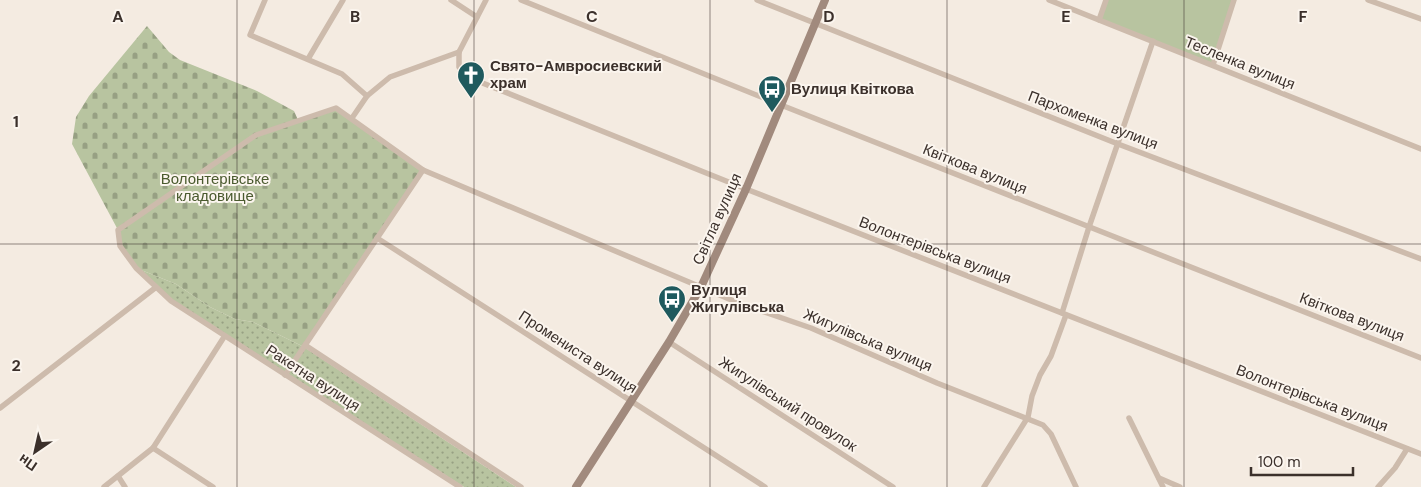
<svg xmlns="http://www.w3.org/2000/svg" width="1421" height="487" viewBox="0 0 1421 487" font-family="'DM Sans',sans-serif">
	<defs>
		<pattern id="grass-dots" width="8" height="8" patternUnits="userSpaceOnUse" patternTransform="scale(1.25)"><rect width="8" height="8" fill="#b8c4a0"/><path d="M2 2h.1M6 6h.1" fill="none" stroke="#97a083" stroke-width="1.8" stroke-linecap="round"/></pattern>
		<pattern id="cemetery-stones" width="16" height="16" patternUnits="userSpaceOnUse" patternTransform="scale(1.25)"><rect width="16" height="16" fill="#b8c4a0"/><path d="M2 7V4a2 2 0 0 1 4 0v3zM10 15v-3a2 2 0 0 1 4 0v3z" fill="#97a083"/></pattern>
	</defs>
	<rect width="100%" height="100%" fill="#f4ebe1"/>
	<polygon fill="url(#grass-dots)" points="136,268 176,284 210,307 235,319 253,322 304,347 516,487 464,487 292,377 186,313"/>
	<polygon fill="url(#cemetery-stones)" points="147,26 169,52 180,60 257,91 294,111 298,120 336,108 423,170 304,347 253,322 235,319 210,307 176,284 136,268 120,246 118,230 72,144 76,117 89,96"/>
	<polygon fill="#b8c4a0" points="1107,0 1232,0 1212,63 1101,19"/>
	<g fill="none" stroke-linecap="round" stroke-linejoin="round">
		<g stroke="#cdbbac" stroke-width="5.5">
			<polyline points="265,0 250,35 342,74 367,96"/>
			<polyline points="451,0 477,17"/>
			<polyline points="486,0 459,52 459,67 470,78 746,189 1421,454"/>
			<polyline points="521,0 781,105 1421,358"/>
			<polyline points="757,0 1118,144 1421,259"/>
			<polyline points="1049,0 1421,149"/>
			<polyline points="1368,0 1421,19"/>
			<polyline points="1099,20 1106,0"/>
			<polyline points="308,59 343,0"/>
			<polyline points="1213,65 1234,0"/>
			<polyline points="352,118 367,96 390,77 459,52"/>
			<polyline points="377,238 765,487"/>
			<polyline points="1062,313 1089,227 1153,41"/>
			<polyline points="669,342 893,487"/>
			<polyline points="305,345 521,487"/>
			<polyline points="285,375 423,170"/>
			<polyline points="0,408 155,288"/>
			<polyline points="1129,418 1163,487"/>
			<polyline points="153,448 213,487"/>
			<polyline points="118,476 125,487"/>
			<polyline points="1159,478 1180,487"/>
			<polyline points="104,487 153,448 224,337"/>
			<polyline points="460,487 171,301 136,268 120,246 118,230 256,135 336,108 423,170 741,304 811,328 937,383 1043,425 1051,434 1076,487"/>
			<polyline points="984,487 1028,417 1032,396 1040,375 1051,356 1066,315"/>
			<polyline points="1378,487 1395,468 1407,449"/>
		</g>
		<polyline stroke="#a18a7d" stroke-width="8" points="576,487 669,342 701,287 746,189 825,0"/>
	</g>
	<path fill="none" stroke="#3b302b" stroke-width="1" stroke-opacity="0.55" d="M 237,0 L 237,487M 474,0 L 474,487M 710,0 L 710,487M 947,0 L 947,487M 1184,0 L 1184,487M 0,244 L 1421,244"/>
	<defs>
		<g id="church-pin" transform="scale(1.4375)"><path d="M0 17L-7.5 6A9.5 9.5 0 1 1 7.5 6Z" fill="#1f5a5e" stroke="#fbf5ee"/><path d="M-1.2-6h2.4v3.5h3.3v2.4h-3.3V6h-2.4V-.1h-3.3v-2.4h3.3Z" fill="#fff"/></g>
		<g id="bus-pin" transform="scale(1.4375)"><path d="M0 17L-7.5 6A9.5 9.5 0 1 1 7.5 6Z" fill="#1f5a5e" stroke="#fbf5ee"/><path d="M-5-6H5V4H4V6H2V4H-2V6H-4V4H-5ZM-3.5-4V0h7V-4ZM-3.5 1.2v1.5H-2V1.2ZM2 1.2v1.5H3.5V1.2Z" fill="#fff"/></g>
	</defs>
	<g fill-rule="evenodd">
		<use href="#church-pin" x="471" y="75"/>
		<use href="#bus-pin" x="772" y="89"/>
		<use href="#bus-pin" x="672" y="299"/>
	</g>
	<g text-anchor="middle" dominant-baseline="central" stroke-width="4" stroke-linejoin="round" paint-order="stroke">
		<g font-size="15" fill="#3b302b" stroke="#fbf5ee">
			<text transform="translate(1240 63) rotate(22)">Тесленка вулиця</text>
			<text transform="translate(1093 120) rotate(21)">Пархоменка вулиця</text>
			<text transform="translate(975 169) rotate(22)">Квіткова вулиця</text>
			<text transform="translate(717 219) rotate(-66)">Світла вулиця</text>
			<text transform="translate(935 250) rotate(21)">Волонтерівська вулиця</text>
			<text transform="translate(1352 317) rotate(21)">Квіткова вулиця</text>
			<text transform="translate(868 340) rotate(23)">Жигулівська вулиця</text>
			<text transform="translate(578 352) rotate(33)">Промениста вулиця</text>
			<text transform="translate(313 378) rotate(33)">Ракетна вулиця</text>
			<text transform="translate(1312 398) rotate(21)">Волонтерівська вулиця</text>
			<text transform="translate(788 404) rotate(33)">Жигулівський провулок</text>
		</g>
		<g font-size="15" font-weight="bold" fill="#3b302b" stroke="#fbf5ee" text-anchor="start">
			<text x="490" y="66">Свято-Амвросиевский<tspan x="490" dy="17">храм</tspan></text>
			<text x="791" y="89">Вулиця Квіткова</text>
			<text x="691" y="290">Вулиця<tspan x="691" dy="17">Жигулівська</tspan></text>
		</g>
		<g font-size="15" fill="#4a5a2e" stroke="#fbf5ee">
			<text x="215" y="179">Волонтерівське<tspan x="215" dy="17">кладовище</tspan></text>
		</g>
	</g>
	<g font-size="16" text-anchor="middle" font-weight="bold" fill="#3b302b" stroke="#fbf5ee" stroke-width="4" stroke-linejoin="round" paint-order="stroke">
		<text x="118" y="22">A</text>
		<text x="355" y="22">B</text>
		<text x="592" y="22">C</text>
		<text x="829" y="22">D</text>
		<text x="1066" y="22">E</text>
		<text x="1303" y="22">F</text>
		<text x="16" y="127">1</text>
		<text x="16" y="371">2</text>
	</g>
	<g transform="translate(35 452) rotate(214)" stroke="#fbf5ee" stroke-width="4" paint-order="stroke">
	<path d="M0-4L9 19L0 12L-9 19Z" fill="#3b302b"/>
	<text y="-8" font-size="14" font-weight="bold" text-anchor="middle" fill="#3b302b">Пн</text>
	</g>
	<path d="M1251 467v8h102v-8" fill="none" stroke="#3b302b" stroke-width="2.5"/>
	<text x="1258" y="467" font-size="15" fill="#3b302b" stroke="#fbf5ee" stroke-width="4" paint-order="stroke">100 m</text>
</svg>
